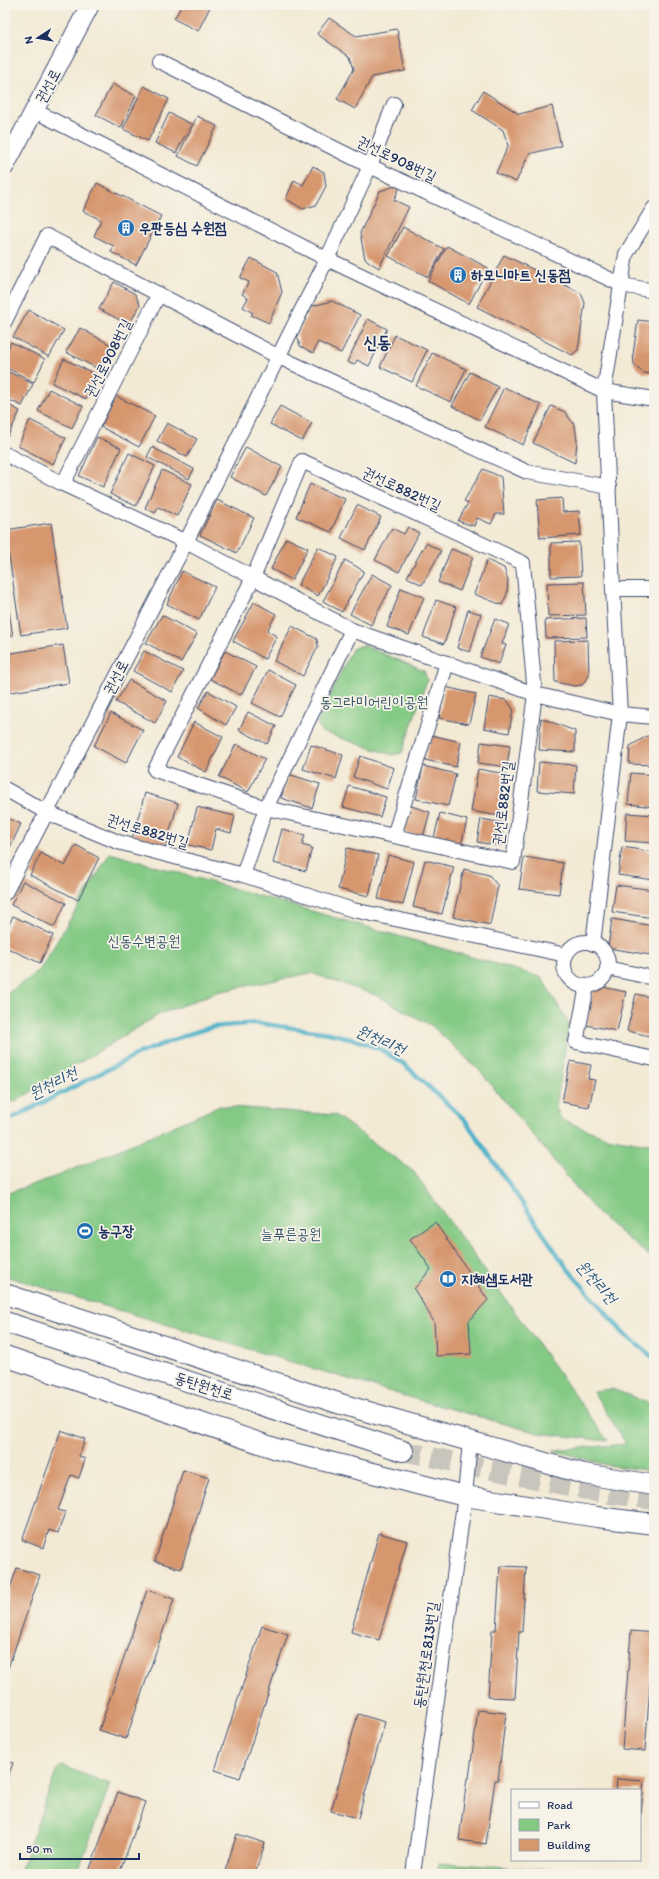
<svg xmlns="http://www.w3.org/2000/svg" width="659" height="1879" viewBox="0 0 659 1879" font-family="Itim,'Poor Story',sans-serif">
	<rect width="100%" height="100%" fill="#f7f3e8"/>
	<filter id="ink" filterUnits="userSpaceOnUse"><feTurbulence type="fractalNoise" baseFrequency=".025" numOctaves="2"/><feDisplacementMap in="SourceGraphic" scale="8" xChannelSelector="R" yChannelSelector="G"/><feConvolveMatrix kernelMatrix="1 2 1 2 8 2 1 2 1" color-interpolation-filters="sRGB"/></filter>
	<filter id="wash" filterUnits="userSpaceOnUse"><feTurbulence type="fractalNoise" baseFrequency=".012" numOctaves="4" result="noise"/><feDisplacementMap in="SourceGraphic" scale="16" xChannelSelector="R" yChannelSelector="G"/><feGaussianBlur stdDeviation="0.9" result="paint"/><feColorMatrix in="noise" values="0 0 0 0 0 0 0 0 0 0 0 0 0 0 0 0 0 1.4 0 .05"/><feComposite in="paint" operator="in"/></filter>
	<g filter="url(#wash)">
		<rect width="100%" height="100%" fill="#f3ead5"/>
		<g fill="#84ca85" stroke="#507c72">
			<polygon points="363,645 424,671 427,680 402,753 392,755 322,732 317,723 352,649"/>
			<polygon points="110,853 541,977 569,1023 556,1108 562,1120 606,1137 654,1145 654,1260 598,1214 479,1070 432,1026 378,996 311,973 217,992 160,1014 18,1100 5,1104 5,995 39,971"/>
			<polygon points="220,1106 335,1115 413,1171 608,1441 538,1433 408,1397 5,1276 5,1194 60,1175"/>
			<polygon points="612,1389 654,1405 654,1471 607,1465 553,1450 626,1444 593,1391"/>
			<polygon points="62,1766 110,1784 77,1874 19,1874 57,1769"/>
			<polygon points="439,1863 567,1871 567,1874 437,1874"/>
		</g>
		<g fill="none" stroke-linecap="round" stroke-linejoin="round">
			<polyline stroke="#4ab0c9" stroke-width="4.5" points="5,1122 142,1052 189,1034 212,1027 257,1023 329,1033 353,1039 380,1049 404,1064 465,1120 567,1268 624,1334 654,1358"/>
		</g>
		<g id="blocks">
			<g fill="#d6966e">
				<polygon points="182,5 211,5 198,31 174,19"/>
				<polygon points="329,18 356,36 397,29 405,71 372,77 355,109 337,99 354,69 350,57 317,34"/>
				<polygon points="112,84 136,96 121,128 96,115"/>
				<polygon points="144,86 169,99 148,141 123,129"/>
				<polygon points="483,91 519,114 552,106 561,146 529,154 516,182 496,173 508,146 503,130 472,110"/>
				<polygon points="169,113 191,124 176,153 155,143"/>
				<polygon points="197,116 217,126 197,166 178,156"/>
				<polygon points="313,166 324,172 326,186 316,205 303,209 286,199 294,180 303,185"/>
				<polygon points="97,183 161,216 136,265 111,252 114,246 94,236 101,220 83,211"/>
				<polygon points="401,184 394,200 409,207 379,268 365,259 360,233 380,191"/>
				<polygon points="403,227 444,249 428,277 388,256"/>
				<polygon points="447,246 488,268 469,304 428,281"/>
				<polygon points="504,255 581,293 585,303 578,350 572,355 477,307"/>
				<polygon points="251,258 277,272 282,292 269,323 251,315 253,313 243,307 248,298 242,294 249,282 240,278"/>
				<polygon points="114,282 135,294 140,305 129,325 99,309"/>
				<polygon points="332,301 360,315 341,353 318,342 313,353 300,346 297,335 312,306"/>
				<polygon points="29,310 64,330 49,357 13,337"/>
				<polygon points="368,319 387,329 369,366 357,360 354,365 347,362"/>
				<polygon points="638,320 654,322 654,374 644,373 637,368 634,364 633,354"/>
				<polygon points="80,328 113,346 100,370 66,352"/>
				<polygon points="395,335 427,350 412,382 380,367"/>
				<polygon points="11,342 45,359 34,382 5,367 5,355"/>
				<polygon points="432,353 466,369 451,402 416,386"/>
				<polygon points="64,359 97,375 86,399 52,383"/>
				<polygon points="5,370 33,384 22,406 5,398"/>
				<polygon points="470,372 498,387 480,420 452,406"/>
				<polygon points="504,387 541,405 523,445 485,427"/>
				<polygon points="49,389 83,406 72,428 38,411"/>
				<polygon points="116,396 155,416 139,447 101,427"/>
				<polygon points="5,403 20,411 8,436 5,434"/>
				<polygon points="280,406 312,423 302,441 270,424"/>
				<polygon points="551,406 565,412 575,426 577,441 575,463 533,443"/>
				<polygon points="30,420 66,438 53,464 18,446"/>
				<polygon points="167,423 197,439 187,457 157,441"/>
				<polygon points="97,437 121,448 103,487 79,476"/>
				<polygon points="152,447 194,469 189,479 147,457"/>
				<polygon points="246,447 282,467 266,496 230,477"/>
				<polygon points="129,453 155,466 136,506 110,494"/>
				<polygon points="483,469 501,477 504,514 496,514 491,524 477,518 474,526 458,521 468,503 464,501"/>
				<polygon points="162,470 192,484 177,516 158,507 155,513 145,508"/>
				<polygon points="310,484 345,499 331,532 296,517"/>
				<polygon points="562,498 563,512 579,511 581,535 540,538 537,500"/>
				<polygon points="217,500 254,518 237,553 200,535"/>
				<polygon points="357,505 381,517 365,550 341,538"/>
				<polygon points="51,523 67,628 21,635 5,530"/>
				<polygon points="408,527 419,533 399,572 375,560 392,528 404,534"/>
				<polygon points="286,538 308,548 292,580 271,569"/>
				<polygon points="579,542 581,576 551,577 551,543"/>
				<polygon points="426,543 441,551 422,585 407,577"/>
				<polygon points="318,547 338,557 318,596 298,585"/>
				<polygon points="451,549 473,557 460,591 438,582"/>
				<polygon points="345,560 364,571 342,612 323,601"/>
				<polygon points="487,560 504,568 508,580 507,594 502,605 474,594"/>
				<polygon points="182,571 215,587 199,620 167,604"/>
				<polygon points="372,574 392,585 371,625 350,614"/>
				<polygon points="584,582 586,615 548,616 547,583"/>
				<polygon points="401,588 424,597 409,635 387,627"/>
				<polygon points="5,593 6,593 13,636 5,634"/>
				<polygon points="436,600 456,607 444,644 423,637"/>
				<polygon points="254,602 276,614 267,631 277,636 265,659 233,641"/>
				<polygon points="468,610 481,614 470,652 457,648"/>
				<polygon points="162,615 197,634 181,662 146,643"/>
				<polygon points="586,618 587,637 546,638 545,620"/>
				<polygon points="495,619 509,624 502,644 506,645 499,664 480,657"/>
				<polygon points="292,626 317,639 318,647 303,676 274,661"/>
				<polygon points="588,640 589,676 582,685 574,686 555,682 554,641"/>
				<polygon points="63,645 69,683 5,693 5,654"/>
				<polygon points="144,651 183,671 172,692 133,671"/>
				<polygon points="225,651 256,667 241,695 210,679"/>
				<polygon points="268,670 296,685 280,717 252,703"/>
				<polygon points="129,680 167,701 155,723 116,702"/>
				<polygon points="445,687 476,694 469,724 439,718"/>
				<polygon points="208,691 236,707 226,725 198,708"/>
				<polygon points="489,697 507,700 513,709 509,733 484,728"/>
				<polygon points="248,712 276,726 267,744 239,730"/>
				<polygon points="111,713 143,730 126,763 94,746"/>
				<polygon points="541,718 575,731 575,752 539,750"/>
				<polygon points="194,722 223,737 206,772 177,757"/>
				<polygon points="431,735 461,742 456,767 425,760"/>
				<polygon points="647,736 654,737 654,765 629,764 630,746"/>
				<polygon points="481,742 510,746 507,767 478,763"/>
				<polygon points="236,744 265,759 248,792 219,777"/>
				<polygon points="311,745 343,755 336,779 303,769"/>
				<polygon points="360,756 394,768 387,789 353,777"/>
				<polygon points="539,762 576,765 574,794 537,791"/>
				<polygon points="423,766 456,774 448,806 416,799"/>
				<polygon points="478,769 506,774 499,816 471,811"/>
				<polygon points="631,773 654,775 654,807 628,804"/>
				<polygon points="288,774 320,784 312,808 281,798"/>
				<polygon points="349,786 386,797 380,817 343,807"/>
				<polygon points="145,793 178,803 165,848 132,839"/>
				<polygon points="408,805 430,812 423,837 401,831"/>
				<polygon points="197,807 235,816 231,833 216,829 211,850 188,845"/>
				<polygon points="440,813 467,820 461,845 434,838"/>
				<polygon points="627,813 654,815 654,843 625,841"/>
				<polygon points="5,817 21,824 5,858"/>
				<polygon points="481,819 504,823 500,846 477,842"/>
				<polygon points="282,829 305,835 302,845 312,848 306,871 273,863"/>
				<polygon points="76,845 99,858 78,900 30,875 41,853 65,866"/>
				<polygon points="622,847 654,852 654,880 618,875"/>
				<polygon points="347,848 378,855 369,896 338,889"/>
				<polygon points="388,855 414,862 403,905 378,899"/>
				<polygon points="524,857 563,863 559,894 519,889"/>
				<polygon points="425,860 454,867 442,914 413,907"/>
				<polygon points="464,869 489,875 498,886 490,925 453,917"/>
				<polygon points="23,881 66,903 54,927 11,905"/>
				<polygon points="616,885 654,890 654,918 612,912"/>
				<polygon points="13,916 53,935 40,963 5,947 5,933"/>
				<polygon points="612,919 654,926 651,955 608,948"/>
				<polygon points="594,985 626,992 617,1031 586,1025"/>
				<polygon points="636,994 654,998 654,1037 627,1031"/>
				<polygon points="570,1061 591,1065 588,1079 595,1080 589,1107 562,1102"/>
				<polygon points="435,1222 488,1300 469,1321 471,1354 436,1356 434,1322 414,1289 431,1269 410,1239"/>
				<polygon points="61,1430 85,1439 79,1456 85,1459 79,1478 71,1475 58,1510 65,1512 58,1533 49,1530 43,1548 22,1540"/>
				<polygon points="183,1470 209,1478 181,1569 155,1561"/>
				<polygon points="379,1533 407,1541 379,1640 351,1632"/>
				<polygon points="500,1566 526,1567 522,1632 519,1632 515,1698 488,1697 492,1630 496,1630"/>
				<polygon points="17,1568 40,1575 5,1677 5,1603"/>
				<polygon points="147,1590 174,1599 126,1739 99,1730"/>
				<polygon points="262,1626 288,1634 240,1778 215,1770"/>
				<polygon points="631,1631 654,1633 645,1751 622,1749"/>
				<polygon points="478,1710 506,1713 498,1780 495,1780 486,1844 459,1840 467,1778 469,1778"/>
				<polygon points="358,1714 385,1722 358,1818 331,1811"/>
				<polygon points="5,1760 13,1763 5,1785"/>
				<polygon points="617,1779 644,1781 641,1814 640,1790 616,1790"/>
				<polygon points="118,1792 145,1802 133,1836 119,1874 88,1874"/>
				<polygon points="237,1834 265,1843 255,1874 224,1874"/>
			</g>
		</g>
	</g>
	<g filter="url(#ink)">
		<use href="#blocks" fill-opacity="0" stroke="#3b4b70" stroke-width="1"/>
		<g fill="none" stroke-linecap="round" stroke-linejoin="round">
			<polyline stroke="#c8c5bd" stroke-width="20" stroke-dasharray="20 10" stroke-linecap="butt" points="403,1451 596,1492 654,1500"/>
			<g stroke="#3b4b70" stroke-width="16">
				<g id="minor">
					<polyline points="159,61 370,166 622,285 654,291"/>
					<polyline points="35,111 327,259 604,391 654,399"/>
					<polyline points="5,321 47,236 279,357 527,472 609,487"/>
					<polyline points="5,454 63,484 186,542 352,630 535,694 620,714 654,717"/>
					<polygon points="302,461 523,563 535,694 513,862 266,808 155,770 253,578"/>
					<polyline points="63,484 159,294"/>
					<polyline points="613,589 654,589"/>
					<polyline points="5,789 46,812 118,842 243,875 353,910 566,955"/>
					<polyline points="394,836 447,663"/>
					<polyline points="243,875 266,808 352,630"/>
					<polyline points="5,893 186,542 327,259 370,166 394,104"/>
					<circle cx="586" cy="964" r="22"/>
					<polyline points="593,944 620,714 613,589 604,391 626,254 654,208"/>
					<polyline points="607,968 654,978"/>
					<polyline points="587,986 576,1042 654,1059"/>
					<polyline points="413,1874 465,1496 470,1441"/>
				</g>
			</g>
			<g stroke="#3b4b70" stroke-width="20">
				<polyline id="tertiary" points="5,166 90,5"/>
			</g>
			<g stroke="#3b4b70" stroke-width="22">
				<g id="secondary">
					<polyline points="5,1294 341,1404 584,1474 654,1485"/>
					<polyline points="5,1322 403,1451"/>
					<polyline points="5,1356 277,1449 465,1496 597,1517 654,1524"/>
				</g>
			</g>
			<use href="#minor" stroke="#fff" stroke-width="14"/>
			<use href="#tertiary" stroke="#fff" stroke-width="18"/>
			<use href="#secondary" stroke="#fff" stroke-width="20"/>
		</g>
	</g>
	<defs>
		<g id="building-disc" transform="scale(0.9)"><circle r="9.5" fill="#1f6fb2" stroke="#f7f3e8"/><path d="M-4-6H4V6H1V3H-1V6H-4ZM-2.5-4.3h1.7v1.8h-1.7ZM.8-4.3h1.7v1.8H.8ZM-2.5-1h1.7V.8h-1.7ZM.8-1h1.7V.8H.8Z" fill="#fff"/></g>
		<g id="stadium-disc" transform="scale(0.9)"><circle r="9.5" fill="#1f6fb2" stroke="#f7f3e8"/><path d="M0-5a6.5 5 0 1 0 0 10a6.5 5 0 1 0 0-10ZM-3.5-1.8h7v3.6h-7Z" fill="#fff"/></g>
		<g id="library-disc" transform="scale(0.9)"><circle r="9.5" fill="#1f6fb2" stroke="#f7f3e8"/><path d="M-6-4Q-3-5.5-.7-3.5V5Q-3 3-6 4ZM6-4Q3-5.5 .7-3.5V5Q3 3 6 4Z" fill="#fff"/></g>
	</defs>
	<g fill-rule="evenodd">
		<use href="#building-disc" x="126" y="228"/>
		<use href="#building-disc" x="458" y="275"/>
		<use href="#stadium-disc" x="85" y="1231"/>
		<use href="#library-disc" x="448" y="1279"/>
	</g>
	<g text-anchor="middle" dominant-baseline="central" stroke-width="3.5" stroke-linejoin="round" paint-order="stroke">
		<g font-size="15" fill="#1b2f5e" stroke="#f7f3e8">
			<text transform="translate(48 86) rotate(-62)">권선로</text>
			<text transform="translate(397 159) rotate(26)">권선로908번길</text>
			<text transform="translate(108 358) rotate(-63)">권선로908번길</text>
			<text transform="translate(402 489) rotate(25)">권선로882번길</text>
			<text transform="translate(116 677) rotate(-63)">권선로</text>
			<text transform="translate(503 803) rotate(-83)">권선로882번길</text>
			<text transform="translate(148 831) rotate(17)">권선로882번길</text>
			<text transform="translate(204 1386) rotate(18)">동탄원천로</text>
			<text transform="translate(426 1655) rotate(-82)">동탄원천로813번길</text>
		</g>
		<g font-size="15" font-weight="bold" fill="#1b2f5e" stroke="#f7f3e8" text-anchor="start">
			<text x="139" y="228">우판등심 수원점</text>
			<text x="471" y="275">하모니마트 신동점</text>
			<text x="98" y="1231">농구장</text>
			<text x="461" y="1279">지혜샘도서관</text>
		</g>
		<g font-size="15" fill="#355668" stroke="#f7f3e8">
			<text x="374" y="702">동그라미어린이공원</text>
			<text x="144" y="941">신동수변공원</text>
			<text x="291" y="1234">늘푸른공원</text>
		</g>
		<g font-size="16" font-style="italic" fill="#29567e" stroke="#f7f3e8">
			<text transform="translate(381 1040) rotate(24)">원천리천</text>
			<text transform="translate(53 1083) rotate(-27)">원천리천</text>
			<text transform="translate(597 1282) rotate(49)">원천리천</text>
		</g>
		<g font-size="17" font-weight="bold" fill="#1b2f5e" stroke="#f7f3e8">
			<text x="377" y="342">신동</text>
		</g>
	</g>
	<rect width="659" height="1879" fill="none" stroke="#f7f3e8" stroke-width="20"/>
	<rect x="511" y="1789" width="130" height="72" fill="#f7f3e8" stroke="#9fa5b1"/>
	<rect x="519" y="1802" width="20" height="6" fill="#ffffff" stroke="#9fa5b1"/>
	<text x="547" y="1809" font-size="12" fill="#1b2f5e">Road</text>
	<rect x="519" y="1819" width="20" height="12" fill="#84ca85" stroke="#9fa5b1"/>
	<text x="547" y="1829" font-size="12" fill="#1b2f5e">Park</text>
	<rect x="519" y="1839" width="20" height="12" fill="#d6966e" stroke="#9fa5b1"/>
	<text x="547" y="1849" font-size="12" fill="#1b2f5e">Building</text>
	<g transform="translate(38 38) rotate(258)" stroke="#f7f3e8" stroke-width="3" paint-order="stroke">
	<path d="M0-3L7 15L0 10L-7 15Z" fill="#1b2f5e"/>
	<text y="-6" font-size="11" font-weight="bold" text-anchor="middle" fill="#1b2f5e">N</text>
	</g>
	<path d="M20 1853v6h119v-6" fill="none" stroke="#1b2f5e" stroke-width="2"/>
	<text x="26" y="1853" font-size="12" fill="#1b2f5e" stroke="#f7f3e8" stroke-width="3" paint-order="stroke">50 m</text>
</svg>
